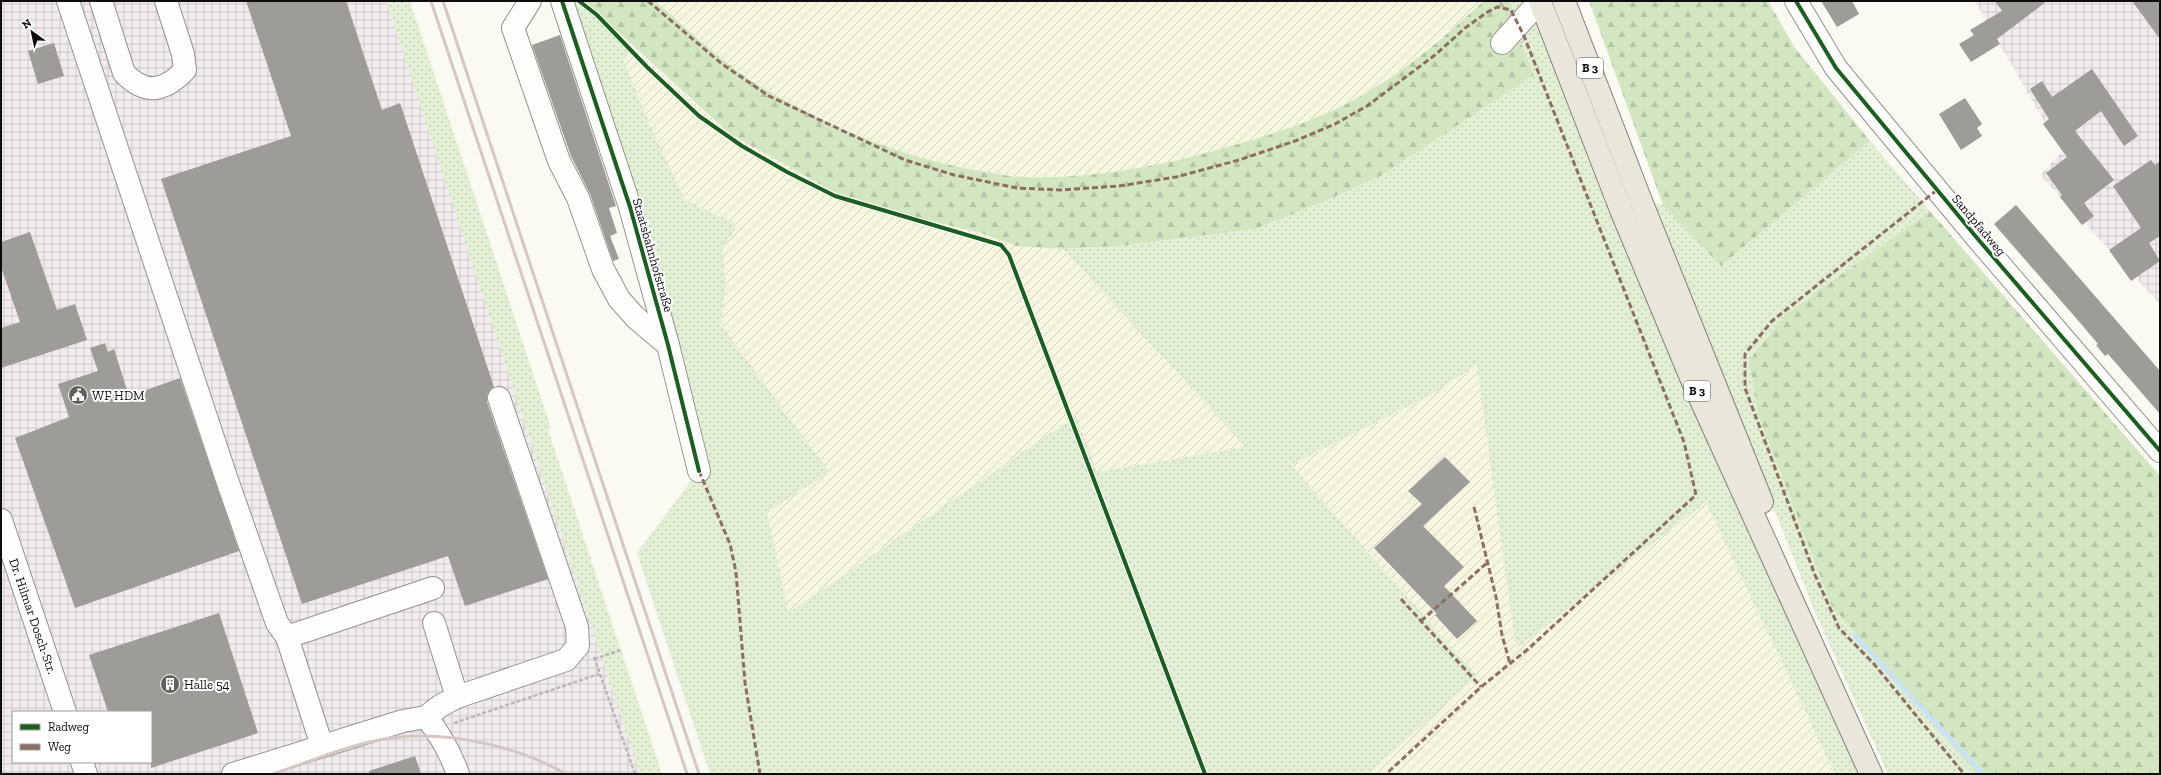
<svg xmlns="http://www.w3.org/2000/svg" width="2161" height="775" viewBox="0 0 2161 775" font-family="'Zilla Slab',serif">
	<defs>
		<pattern id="industrial-grid" width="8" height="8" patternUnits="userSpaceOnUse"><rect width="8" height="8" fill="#f2ecef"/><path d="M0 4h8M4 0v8" fill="none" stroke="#cec9cc"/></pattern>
		<pattern id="farmland-furrows" width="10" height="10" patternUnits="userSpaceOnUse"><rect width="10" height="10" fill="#f6f5e0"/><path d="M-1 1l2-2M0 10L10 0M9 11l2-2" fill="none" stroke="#d2d1bf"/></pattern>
		<pattern id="grass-dots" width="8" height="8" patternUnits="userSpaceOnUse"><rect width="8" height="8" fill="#e2efd4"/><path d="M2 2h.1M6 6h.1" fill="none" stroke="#c1ccb5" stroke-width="1.8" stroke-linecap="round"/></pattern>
		<pattern id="forest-firs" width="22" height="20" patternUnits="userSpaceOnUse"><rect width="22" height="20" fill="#d2e6c2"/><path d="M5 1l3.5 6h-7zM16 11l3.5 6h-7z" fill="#b3c4a6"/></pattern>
	</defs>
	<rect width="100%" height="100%" fill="#faf9f2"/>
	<g fill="url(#industrial-grid)" fill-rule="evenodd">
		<path d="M 1,1 L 386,1 L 640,774 L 1,774 ZM 13,712 L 151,712 L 151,762 L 13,762 Z"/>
		<polygon points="1975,1 2160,1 2160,304 2040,175 2062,152"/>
	</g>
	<g fill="url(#farmland-furrows)">
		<polygon points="655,1 1484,1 1407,66 1371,91 1318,117 1259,139 1190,158 1137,169 1086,176 1022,177 957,168 908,155 857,135 773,95 722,59"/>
		<polygon points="634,49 729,133 918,218 978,232 1017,246 1063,249 1247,447 1097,472 1076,417 787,613 767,512 828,472 721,325 726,283 722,250 737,225 685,200 652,130 623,60"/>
		<polygon points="1478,365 1515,641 1518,646 1706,501 1835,774 1368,774 1477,676 1291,465 1429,396"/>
	</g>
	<g fill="url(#grass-dots)">
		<polygon points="386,1 410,1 551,428 548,430 662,774 640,774"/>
		<polygon points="572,1 584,1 634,49 623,60 652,130 685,200 737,225 722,250 726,283 721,325 829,472 767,512 788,613 1076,416 1097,472 1246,447 1063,249 1119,246 1255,229 1325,201 1382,175 1534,75 1519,38 1510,1 1527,1 1540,27 1712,453 1859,774 1835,774 1706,502 1519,647 1515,641 1477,365 1429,396 1291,465 1477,676 1368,774 710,774 637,553 695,476"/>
		<polygon points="1870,141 1930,211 1785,315 1832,606 1976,774 1888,774 1815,612 1652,203 1663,205 1721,266"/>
	</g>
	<g fill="url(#forest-firs)">
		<path d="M 584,1 L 655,1 C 692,33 732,72 775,95 C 841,132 912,161 987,172 C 999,174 1012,177 1024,177 C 1091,179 1157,167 1221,149 C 1272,135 1325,118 1371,90 C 1412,66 1448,33 1484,1 L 1510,1 L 1519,38 L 1534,75 L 1382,175 L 1325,201 L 1255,229 L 1119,246 L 1063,249 L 1017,246 L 978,232 L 918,218 L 836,193 L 729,133 Z"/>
		<polygon points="1589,1 1768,1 1795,48 1870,141 1721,266 1663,205"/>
		<polygon points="1930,211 2160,476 2160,774 1976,774 1832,606 1759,417 1749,361 1785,315"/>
	</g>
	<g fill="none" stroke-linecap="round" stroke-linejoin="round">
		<polyline stroke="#cbe2f2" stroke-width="5" points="1855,636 1983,774"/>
	</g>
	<g fill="#9e9c98">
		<polygon points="246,1 346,1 382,110 400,103 494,387 487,395 487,402 548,579 465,606 448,556 302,604 161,179 291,136"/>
		<polygon points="1821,1 1852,1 1859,14 1837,27"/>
		<polygon points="1995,1 2047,1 1997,39 2000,44 1971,62 1959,44 1974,35 1970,30 2002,11"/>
		<polygon points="2132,1 2160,1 2160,39"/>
		<polygon points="560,35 616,206 609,208 617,233 610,236 619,259 613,261 590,194 571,156 532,45"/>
		<polygon points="54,43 64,76 38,84 28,51"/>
		<polygon points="2092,69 2138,136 2124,146 2101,111 2075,131 2114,180 2084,203 2094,216 2082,225 2060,197 2062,195 2046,173 2067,157 2043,124 2049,119 2030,89 2042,81 2052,97"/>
		<polygon points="1965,98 1982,124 1977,128 1982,136 1961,150 1939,114"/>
		<polygon points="2151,160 2155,165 2160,161 2160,236 2149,243 2160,261 2131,281 2109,250 2141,228 2113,186"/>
		<polygon points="2016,205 2160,371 2160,414 2108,354 2105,356 2096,345 2098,344 2082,325 1994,224"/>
		<polygon points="30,232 57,310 75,304 87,340 1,368 1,328 20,322 1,267 1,242"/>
		<polygon points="105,343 108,352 114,349 129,396 180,378 239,551 75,608 15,438 69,417 58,384 98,371 90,348"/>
		<polygon points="1445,457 1470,482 1423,526 1464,567 1444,586 1477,621 1457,639 1435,615 1437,614 1374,548 1422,504 1408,491"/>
		<polygon points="219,613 258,733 151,768 151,712 108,712 89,655"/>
		<polygon points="415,756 421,774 369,774 369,771"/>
	</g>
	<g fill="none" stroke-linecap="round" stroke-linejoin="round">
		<g stroke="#949390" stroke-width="24">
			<g id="minor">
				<polyline points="68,1 226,477 277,623 287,637"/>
				<path d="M 101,1 L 124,73 C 146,96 165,91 185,70 L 183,54 L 166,1"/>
				<polyline points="530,1 513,28 559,161 578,198 603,269 619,299 636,318 668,345"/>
				<polyline points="562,1 630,207 668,345 699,471"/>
				<polyline points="1796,1 1836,68 1977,238 2160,451"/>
				<polyline points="1502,43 1540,1"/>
				<polyline points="1,520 65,712"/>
				<polyline points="434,623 457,697"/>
				<path d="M 426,717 C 441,735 450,752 458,774"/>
				<polyline points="322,746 287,637 433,588"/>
				<polyline points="82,762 86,774"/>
				<polyline points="233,774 403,721 426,717 440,706 457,697 566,660 578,646 577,627 499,398"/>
			</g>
		</g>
		<g stroke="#81817d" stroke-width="24">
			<g id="major">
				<polyline points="1540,1 1621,210 1695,387 1871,774"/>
				<polyline points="1564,1 1641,201 1762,502"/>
			</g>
		</g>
		<g stroke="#b8b8b6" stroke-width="2.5" stroke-dasharray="4 2" stroke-linecap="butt">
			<polyline points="594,657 635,774"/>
			<polyline points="594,659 621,650"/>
			<polyline points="454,723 599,674"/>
		</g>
		<use href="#minor" stroke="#fefefd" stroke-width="22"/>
		<use href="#major" stroke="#eae7da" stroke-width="22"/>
		<g stroke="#d6c7c5" stroke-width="3">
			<polyline points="431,1 687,774"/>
			<polyline points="443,1 699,774"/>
			<path d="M 273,774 C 303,764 334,751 365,743 C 428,726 510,742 566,774"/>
		</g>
		<g stroke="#8d6e63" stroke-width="3" stroke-dasharray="6 3" stroke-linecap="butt">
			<polyline points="648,1 722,64 769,96 905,160 954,175 1017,188 1061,190 1119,186 1176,177 1239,160 1295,141 1335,124 1367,106 1435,55 1465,28 1486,13 1497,7 1511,10 1524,36 1684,442 1696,495 1528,649 1481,687 1386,774"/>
			<polyline points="1937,190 1772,321 1745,354 1745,388 1815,575 1839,628 1874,664 1964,774"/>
			<polyline points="699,471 730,544 736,572 745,683 760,774"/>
			<polyline points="1474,507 1496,597 1502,635 1510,664"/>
			<polyline points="1401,599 1481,687"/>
			<polyline points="1421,621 1488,562"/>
		</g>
		<g stroke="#fff" stroke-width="6">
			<g id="cycleway">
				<polyline points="562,1 630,207 668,345 699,471"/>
				<polyline points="579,1 597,15 647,67 699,116 742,146 787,172 835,196 1001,245 1009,255 1205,774"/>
				<polyline points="1796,1 1836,68 1977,238 2160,451"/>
			</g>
		</g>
		<use href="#cycleway" stroke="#1b5e20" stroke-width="4"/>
	</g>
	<defs>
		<g id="civic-disc" transform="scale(1)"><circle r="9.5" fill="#60605d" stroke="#fff"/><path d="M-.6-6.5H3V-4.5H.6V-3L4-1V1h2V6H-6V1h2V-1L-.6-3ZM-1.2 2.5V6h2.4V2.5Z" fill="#fff"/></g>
		<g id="building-disc" transform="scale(1)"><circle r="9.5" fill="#60605d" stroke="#fff"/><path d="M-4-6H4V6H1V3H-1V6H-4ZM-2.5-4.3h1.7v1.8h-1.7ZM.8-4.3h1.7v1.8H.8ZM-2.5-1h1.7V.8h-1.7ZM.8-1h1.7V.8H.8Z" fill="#fff"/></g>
	</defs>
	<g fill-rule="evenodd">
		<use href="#civic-disc" x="78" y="395"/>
		<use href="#building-disc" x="170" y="684"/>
	</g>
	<g text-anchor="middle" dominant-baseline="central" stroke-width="4" stroke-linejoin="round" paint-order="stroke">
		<g fill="#fff" stroke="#565656" stroke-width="1">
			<rect x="1577" y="58" width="26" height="20" rx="3"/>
			<rect x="1684" y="381" width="26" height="20" rx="3"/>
		</g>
		<g font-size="12" font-weight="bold" fill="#0d0d0d">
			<text x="1590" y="68">B 3</text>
			<text x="1697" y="391">B 3</text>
		</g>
		<g font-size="13" fill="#0d0d0d" stroke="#fff">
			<text transform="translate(1979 225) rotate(50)">Sandpfadweg</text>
			<text transform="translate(653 255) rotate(74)">Staatsbahnhofstraße</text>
			<text transform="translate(33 616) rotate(71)">Dr. Hilmar Dosch-Str.</text>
		</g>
		<g font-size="13" fill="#0d0d0d" stroke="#fff" text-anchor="start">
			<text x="92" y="395">WF HDM</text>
			<text x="184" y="684">Halle 54</text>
		</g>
	</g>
	<rect width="2161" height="775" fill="none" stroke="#0d0d0d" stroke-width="4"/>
	<rect x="12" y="711" width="140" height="52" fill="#ffffff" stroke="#9e9e9e"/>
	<rect x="20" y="724" width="20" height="6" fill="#1b5e20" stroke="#9e9e9e"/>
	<text x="48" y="731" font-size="12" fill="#0d0d0d">Radweg</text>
	<rect x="20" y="744" width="20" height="6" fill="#8d6e63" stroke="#9e9e9e"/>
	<text x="48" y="751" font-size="12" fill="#0d0d0d">Weg</text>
	<g transform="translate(32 32) rotate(327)" stroke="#ffffff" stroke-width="3" paint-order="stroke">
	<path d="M0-3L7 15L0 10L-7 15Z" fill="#0d0d0d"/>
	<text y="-6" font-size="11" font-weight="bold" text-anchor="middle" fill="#0d0d0d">N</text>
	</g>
</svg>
